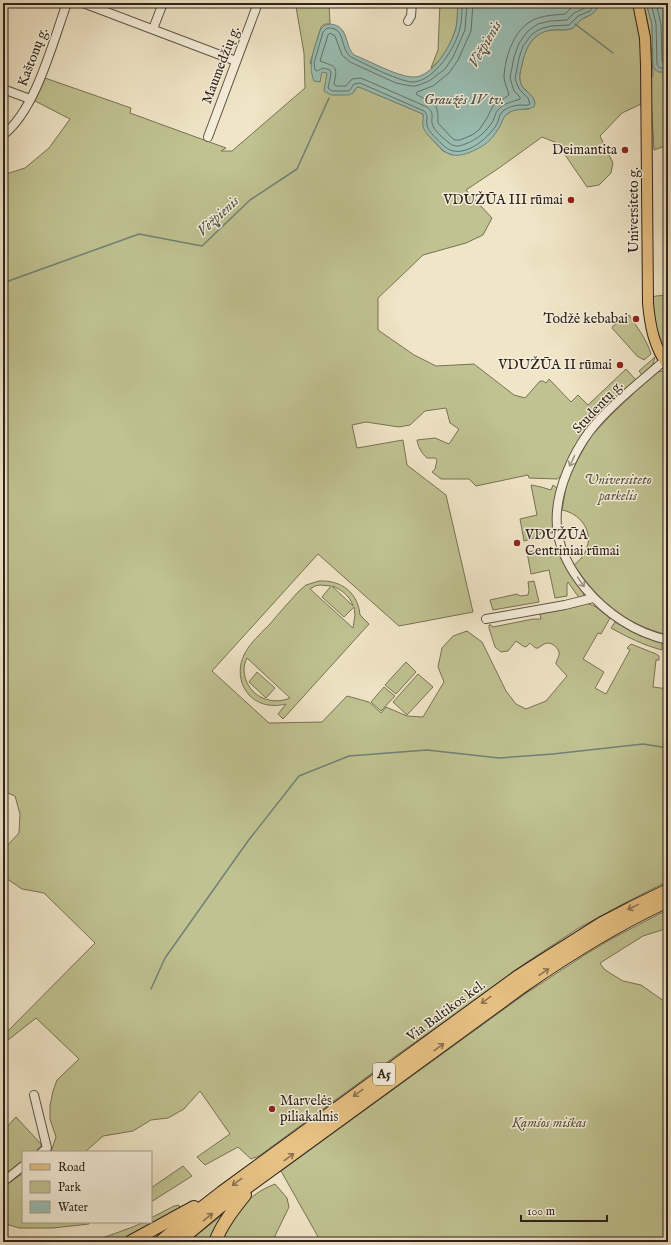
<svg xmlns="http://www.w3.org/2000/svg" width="671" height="1245" viewBox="0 0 671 1245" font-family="'IM FELL English',serif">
	<rect width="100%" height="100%" fill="#f0e5c7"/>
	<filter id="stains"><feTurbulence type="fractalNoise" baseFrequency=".005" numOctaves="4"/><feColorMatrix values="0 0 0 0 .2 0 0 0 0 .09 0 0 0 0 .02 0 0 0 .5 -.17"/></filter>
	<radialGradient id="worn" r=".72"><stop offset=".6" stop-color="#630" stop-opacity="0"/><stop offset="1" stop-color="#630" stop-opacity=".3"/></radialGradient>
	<g fill="#c0c291" stroke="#777256" fill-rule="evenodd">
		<path d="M 297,3 L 329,3 L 330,24 L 325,24 L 321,27 L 310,63 L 322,71 L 328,73 L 325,91 L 353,93 L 357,87 L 359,87 L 423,114 L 427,134 L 443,151 L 452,155 L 500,125 L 504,116 L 512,110 L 521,109 L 529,109 L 535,103 C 534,100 533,97 531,95 C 528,92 524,89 522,86 C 518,79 520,72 522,65 C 525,48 533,32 552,30 C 557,29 565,31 570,29 C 575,28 578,22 582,19 C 591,14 595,15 599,3 L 632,3 C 644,35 642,71 641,104 L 622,113 L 600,136 L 613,163 L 611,173 L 599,185 L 587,187 L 557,143 L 542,137 L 499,168 L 466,190 L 492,218 L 483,235 L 466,243 L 423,255 L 378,298 L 378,330 L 414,355 L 436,366 L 474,364 L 514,395 L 525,398 L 540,381 L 543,381 L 546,383 L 549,379 L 571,402 L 578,395 L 588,405 L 626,369 L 636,380 C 603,411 577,432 561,476 L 557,479 L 529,478 L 528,475 L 476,486 L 469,479 L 441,479 L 432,472 L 435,469 L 437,460 L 435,458 L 427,458 C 422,454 418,447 417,440 L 435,438 L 449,444 L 459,429 L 450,423 L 446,408 L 425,411 L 410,425 L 399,427 L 366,422 L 352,425 L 357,448 L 403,440 L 407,465 L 446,495 L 473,612 L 399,626 L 318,554 L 212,671 L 269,723 L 322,722 L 347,696 L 369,702 L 381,713 L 386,707 L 407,716 L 423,717 L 444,682 L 438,667 L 442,648 L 453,636 L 467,631 L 482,642 L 506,691 L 516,704 L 526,709 L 546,701 L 567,676 L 556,664 C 556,660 560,657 559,652 C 557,646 550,641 544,644 C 542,645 540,647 538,648 C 535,649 532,645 530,643 L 526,647 L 523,646 L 516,641 L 508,651 L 501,652 L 495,647 L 489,628 L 489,625 L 491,625 L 493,627 L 533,619 L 541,619 L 540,614 L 587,603 L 596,607 L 610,618 L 601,634 L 598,633 L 583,659 L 604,672 L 595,688 L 606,694 L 630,650 L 627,648 L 631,644 L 656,654 L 659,656 L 659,660 L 656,660 L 653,687 L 668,689 L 668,881 L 621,905 L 577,929 L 524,964 L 451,1017 L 394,1057 L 259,1156 L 251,1159 L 238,1147 L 205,1165 L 197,1157 L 230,1134 L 200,1091 L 184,1109 L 168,1118 L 151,1120 L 133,1131 L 103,1136 L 85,1152 L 51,1152 L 56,1137 L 50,1119 L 50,1106 L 53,1091 L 57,1080 L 79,1059 L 36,1018 L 3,1044 L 3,1036 L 95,943 L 44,893 L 22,889 L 3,876 L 3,850 L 19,833 L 20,814 L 15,796 L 3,791 L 3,175 L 25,168 L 49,148 L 70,119 L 35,101 L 45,78 L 131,108 L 130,113 L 226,148 L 221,151 L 232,151 L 305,88 L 304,53 L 296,7 Z"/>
		<path d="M 440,3 L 458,3 C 457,11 458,21 456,28 C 451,44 443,59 431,68 L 438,50 Z"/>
		<path d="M 643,3 L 646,3 L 652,24 L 653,66 L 659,72 L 668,71 L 668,145 L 654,150 L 650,77 L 653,76 C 652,51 650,27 643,3 Z"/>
		<path d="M 668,295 L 668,358 C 656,341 654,320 652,300 L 653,297 L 656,296 Z"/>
		<path d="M 629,315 C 637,327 647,340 651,354 L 644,360 L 637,356 L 612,328 L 613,326 Z"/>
		<polygon points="655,357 653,364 642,375 639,371"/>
		<path d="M 663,371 L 668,375 L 668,635 C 624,624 599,602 574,565 C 580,560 585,555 587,547 C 593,530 579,513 562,510 L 567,482 L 578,459 L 591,436 L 610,416 L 637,390 L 657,372 Z"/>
		<polygon points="531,485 541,487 551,490 553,485 557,488 553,519 554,531 552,533 549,533 545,529 537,537 524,541 520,519 537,515"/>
		<path d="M 554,548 L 557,548 C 561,553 562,560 565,566 C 571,576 577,584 584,594 L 583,597 L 580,599 L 568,582 L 567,584 L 567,596 L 555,598 L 549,570 L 531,574 L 527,552 C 538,550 541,551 551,556 Z"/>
		<path d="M 319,581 C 342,580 358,593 360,615 L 369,624 L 283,719 L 278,714 L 286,704 C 273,707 260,706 249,695 C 245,690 242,685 241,679 C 236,655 255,639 270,624 C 279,613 289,602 299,591 L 306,585 ZM 320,585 L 331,586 L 322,597 L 344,617 L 354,607 L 355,615 L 353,628 L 310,589 L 315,586 ZM 332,586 C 341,589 350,596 353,606 ZM 247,658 L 290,698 C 269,707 245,694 244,670 C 244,666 245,662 247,658 Z"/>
		<polygon points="534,581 539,602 493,610 490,600 517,594 520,596 528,595 529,590 528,582"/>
		<path d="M 615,622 L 639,635 L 662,643 L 662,650 C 643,645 627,637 611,628 Z"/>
		<polygon points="406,662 416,672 396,694 385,685"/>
		<polygon points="257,672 275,688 266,698 249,682"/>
		<polygon points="418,674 433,687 407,715 393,702"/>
		<polygon points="384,687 395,696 381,711 371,702"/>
		<polygon points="668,911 668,928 643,936 600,963 604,969 613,975 623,981 641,985 668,1004 668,1242 321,1242 281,1171 525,994 583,956 611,939 661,913"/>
		<polygon points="16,1117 41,1144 41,1147 34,1152 23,1152 23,1161 3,1177 3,1131"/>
		<polygon points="183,1166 192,1176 151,1202 151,1188"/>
		<polygon points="23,1173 23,1222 88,1222 89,1224 53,1228 19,1228 3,1223 3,1187"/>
		<path d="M 275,1184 L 287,1198 L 289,1207 L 272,1242 L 221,1242 C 234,1215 246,1195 275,1184 Z"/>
		<path d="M 179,1205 L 180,1208 L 176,1212 L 116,1242 L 79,1242 C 96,1241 111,1235 127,1229 C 137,1226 140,1222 151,1222 L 151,1218 L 174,1206 Z"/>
		<polygon points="228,1210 212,1242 188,1242"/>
	</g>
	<g fill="#9abfb5" stroke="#6f8178">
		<path d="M 458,3 L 599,3 C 595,15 591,14 582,19 C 578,22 575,28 570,29 C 565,31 557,29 552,30 C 533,32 525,48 522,65 C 520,72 518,79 522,86 C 524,90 528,92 531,95 C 533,97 534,100 535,103 L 534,107 C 525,111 514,107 506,115 C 503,118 502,122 500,126 C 497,131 493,137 489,141 C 481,148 461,159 450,154 C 443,152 439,146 434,141 C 430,137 424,132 423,126 C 422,122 424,118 423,114 L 359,87 L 357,87 L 353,93 L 349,95 L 331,95 L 324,91 L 327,73 L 322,72 L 320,82 L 314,81 C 307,64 315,47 320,31 C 324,21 338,23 343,31 C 348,39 347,48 354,55 C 370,61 396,76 412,77 C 432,79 452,44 456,28 C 458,20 457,11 458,3 Z"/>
		<polygon points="646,3 668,3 668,71 667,72 659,72 655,70 653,66 652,24"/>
	</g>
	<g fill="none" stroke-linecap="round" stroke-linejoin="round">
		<g stroke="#647168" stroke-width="1">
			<path d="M 462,3 C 462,11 462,20 460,28 C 456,47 435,80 414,82 C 402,83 365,64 353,58 C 352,58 348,55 348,54 C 340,44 345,27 327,28 L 323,32 L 314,63 L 315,70 L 317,71 L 323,68 L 330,70 L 331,74 L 328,88 L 332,91 L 348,91 L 350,90 L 354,84 L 360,83 L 424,111 C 429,116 426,119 427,125 C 428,132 439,141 444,146 C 461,162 488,139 497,124 C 499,120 499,115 502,112 C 507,107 515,105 522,105 C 525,105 527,106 530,104 L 528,98 L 519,89 L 515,79 L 519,58 L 523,46 L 532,34 L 540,29 L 551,26 L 569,25 L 578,16 L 590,11 L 595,3"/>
			<path d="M 467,3 L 465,30 L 453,57 L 445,69 L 429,81 L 416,86 L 411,86 L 396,83 L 350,62 L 342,55 L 335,36 L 330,33 L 328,35 L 320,61 C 336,67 338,65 334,84 L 336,86 L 346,86 L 352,79 L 361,78 L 427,107 C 435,113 431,116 432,123 C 433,130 443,138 448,142 C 453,147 459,147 465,144 C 477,140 486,132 493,121 C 495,117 495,113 498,110 C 504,103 512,102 520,99 L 520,97 L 514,91 L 510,78 L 514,57 L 519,43 L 528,31 L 538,24 L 550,21 L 567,20 L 574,13 L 587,7 L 589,3"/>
			<path d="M 473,3 L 471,31 L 458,60 L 449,73 L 433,86 L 417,92 L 416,94 C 419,96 421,97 425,99 C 438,104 438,110 438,123 L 452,138 L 455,140 L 460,140 L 472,135 L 479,130 L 487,118 L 493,106 L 509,95 C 508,89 504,83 504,77 C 505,56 515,25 538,18 C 547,15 556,15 565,14 L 572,7 L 581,3"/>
			<polyline points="651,3 656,24 657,65 660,68 668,68"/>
			<polyline points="656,3 661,24 662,61 663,63 668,63"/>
			<polyline points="662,3 667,23 668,56"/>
		</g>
		<g stroke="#6f8178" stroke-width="1.5">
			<polyline points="575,24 613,53"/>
			<polyline points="3,283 139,234 202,246 250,200 297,169 329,98"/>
			<polyline points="151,989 165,958 248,841 299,776 349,756 427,750 499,758 553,754 643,744 668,748"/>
		</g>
		<g stroke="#5e5447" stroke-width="10">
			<g id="minor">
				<polyline points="83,3 236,61"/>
				<polyline points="408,21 411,16 412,3"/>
				<polyline points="153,29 163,3"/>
				<polyline points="3,89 30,99"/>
				<path d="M 3,135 C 36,110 53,41 67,3"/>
				<polyline points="208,137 258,3"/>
				<path d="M 664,361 C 640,382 608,407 589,432 C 580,444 573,457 567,472 C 549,516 554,550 585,588 C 606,613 635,633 668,640"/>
				<polyline points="486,619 565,605 593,598"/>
				<polyline points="34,1095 47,1148 42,1152"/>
				<polyline points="3,1182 23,1166"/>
			</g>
		</g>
		<g stroke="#2e231c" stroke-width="12">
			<path id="major" d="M 638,3 L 645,38 L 646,65 L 648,303 C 650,326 654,347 668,366"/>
		</g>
		<g stroke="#2e231c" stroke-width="14">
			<g id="highway">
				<polyline points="130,1242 194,1207"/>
				<polyline points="160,1242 195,1213 222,1192 517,977 542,961 602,923 631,908 668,890"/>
				<path d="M 178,1242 L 220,1207 L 522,987 C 568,955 616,925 668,901"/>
				<path d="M 215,1242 C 222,1224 233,1210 245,1195"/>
			</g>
		</g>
		<use href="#minor" stroke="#f5eedb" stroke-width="8"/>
		<use href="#major" stroke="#e8c284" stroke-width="10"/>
		<use href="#highway" stroke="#e8c284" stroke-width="12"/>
	</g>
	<defs><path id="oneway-shaft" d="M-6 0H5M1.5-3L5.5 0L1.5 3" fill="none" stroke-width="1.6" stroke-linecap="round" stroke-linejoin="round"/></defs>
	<g stroke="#9b9385">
		<use href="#oneway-shaft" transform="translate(572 461) rotate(115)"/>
		<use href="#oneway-shaft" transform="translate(581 582) rotate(55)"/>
	</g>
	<g stroke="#8b7250">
		<use href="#oneway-shaft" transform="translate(633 907) rotate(154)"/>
		<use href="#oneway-shaft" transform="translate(544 972) rotate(-34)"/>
		<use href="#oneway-shaft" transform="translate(486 1000) rotate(144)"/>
		<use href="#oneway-shaft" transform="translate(439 1047) rotate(-36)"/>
		<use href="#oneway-shaft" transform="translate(358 1093) rotate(144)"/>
		<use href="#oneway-shaft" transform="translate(289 1157) rotate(-36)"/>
		<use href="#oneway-shaft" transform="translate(237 1182) rotate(144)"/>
		<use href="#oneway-shaft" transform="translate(208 1217) rotate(-39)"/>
	</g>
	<g fill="#8f2418" stroke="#f5eedb" stroke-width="1.5">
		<circle cx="625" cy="150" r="4"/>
		<circle cx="571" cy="200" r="4"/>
		<circle cx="636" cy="319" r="4"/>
		<circle cx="620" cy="365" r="4"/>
		<circle cx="517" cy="543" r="4"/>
		<circle cx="272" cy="1109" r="4"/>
	</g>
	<g text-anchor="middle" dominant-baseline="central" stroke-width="3" stroke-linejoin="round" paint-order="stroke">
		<rect fill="#f5eedb" stroke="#6a6055" stroke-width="1" x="373" y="1063" width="22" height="22" rx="3"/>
		<g font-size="13" font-weight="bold" fill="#2e231c">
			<text x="384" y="1074">A5</text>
		</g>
		<g font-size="14" fill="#2e231c" stroke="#f5eedb">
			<text transform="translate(33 57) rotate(-69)">Kaštonų g.</text>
			<text transform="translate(221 65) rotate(-69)">Maumedžių g.</text>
			<text transform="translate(634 210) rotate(-90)">Universiteto g.</text>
			<text transform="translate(598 407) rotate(-47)">Studentų g.</text>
			<text transform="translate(446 1011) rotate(-36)">Via Baltikos kel.</text>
		</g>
		<g font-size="14" fill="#2e231c" stroke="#f5eedb" text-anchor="end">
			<text x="617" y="150">Deimantita</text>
			<text x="563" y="200">VDUŽŪA III rūmai</text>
			<text x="628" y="319">Todžė kebabai</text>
			<text x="612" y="365">VDUŽŪA II rūmai</text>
			<text x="525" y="535" text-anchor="start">VDUŽŪA<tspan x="525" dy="16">Centriniai rūmai</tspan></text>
			<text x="280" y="1101" text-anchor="start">Marvelės<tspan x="280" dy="16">piliakalnis</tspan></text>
		</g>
		<g font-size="14" font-style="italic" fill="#5a533f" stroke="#f5eedb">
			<text x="618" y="480">Universiteto<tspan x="618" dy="16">parkelis</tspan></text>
			<text x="549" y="1123">Kamšos miškas</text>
		</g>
		<g font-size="15" font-style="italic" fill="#4e524a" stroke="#f5eedb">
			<text transform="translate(485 44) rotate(-60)">Vėžpienis</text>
			<text x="464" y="99">Graužės IV tv.</text>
			<text transform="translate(218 216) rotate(-43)">Vėžpienis</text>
		</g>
	</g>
	<rect width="671" height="1245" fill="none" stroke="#f0e5c7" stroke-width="16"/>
	<rect x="4" y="4" width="663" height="1237" fill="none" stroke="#2e231c" stroke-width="2"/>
	<rect x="8" y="8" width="655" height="1229" fill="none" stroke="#2e231c"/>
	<rect x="22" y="1151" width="130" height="72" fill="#f5eedb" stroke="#a59d8f"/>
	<rect x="30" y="1164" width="20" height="6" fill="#e8c284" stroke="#a59d8f"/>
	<text x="58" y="1171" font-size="12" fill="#2e231c">Road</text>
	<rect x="30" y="1181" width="20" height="12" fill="#c0c291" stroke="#a59d8f"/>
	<text x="58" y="1191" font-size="12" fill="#2e231c">Park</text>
	<rect x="30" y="1201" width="20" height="12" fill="#9abfb5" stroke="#a59d8f"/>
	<text x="58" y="1211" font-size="12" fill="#2e231c">Water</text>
	<path d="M521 1215v6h86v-6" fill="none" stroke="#2e231c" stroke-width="2"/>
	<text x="527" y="1215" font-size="12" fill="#2e231c" stroke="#f5eedb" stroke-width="3" paint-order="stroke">100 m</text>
	<rect width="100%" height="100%" filter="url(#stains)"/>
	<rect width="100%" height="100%" fill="url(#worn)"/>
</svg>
